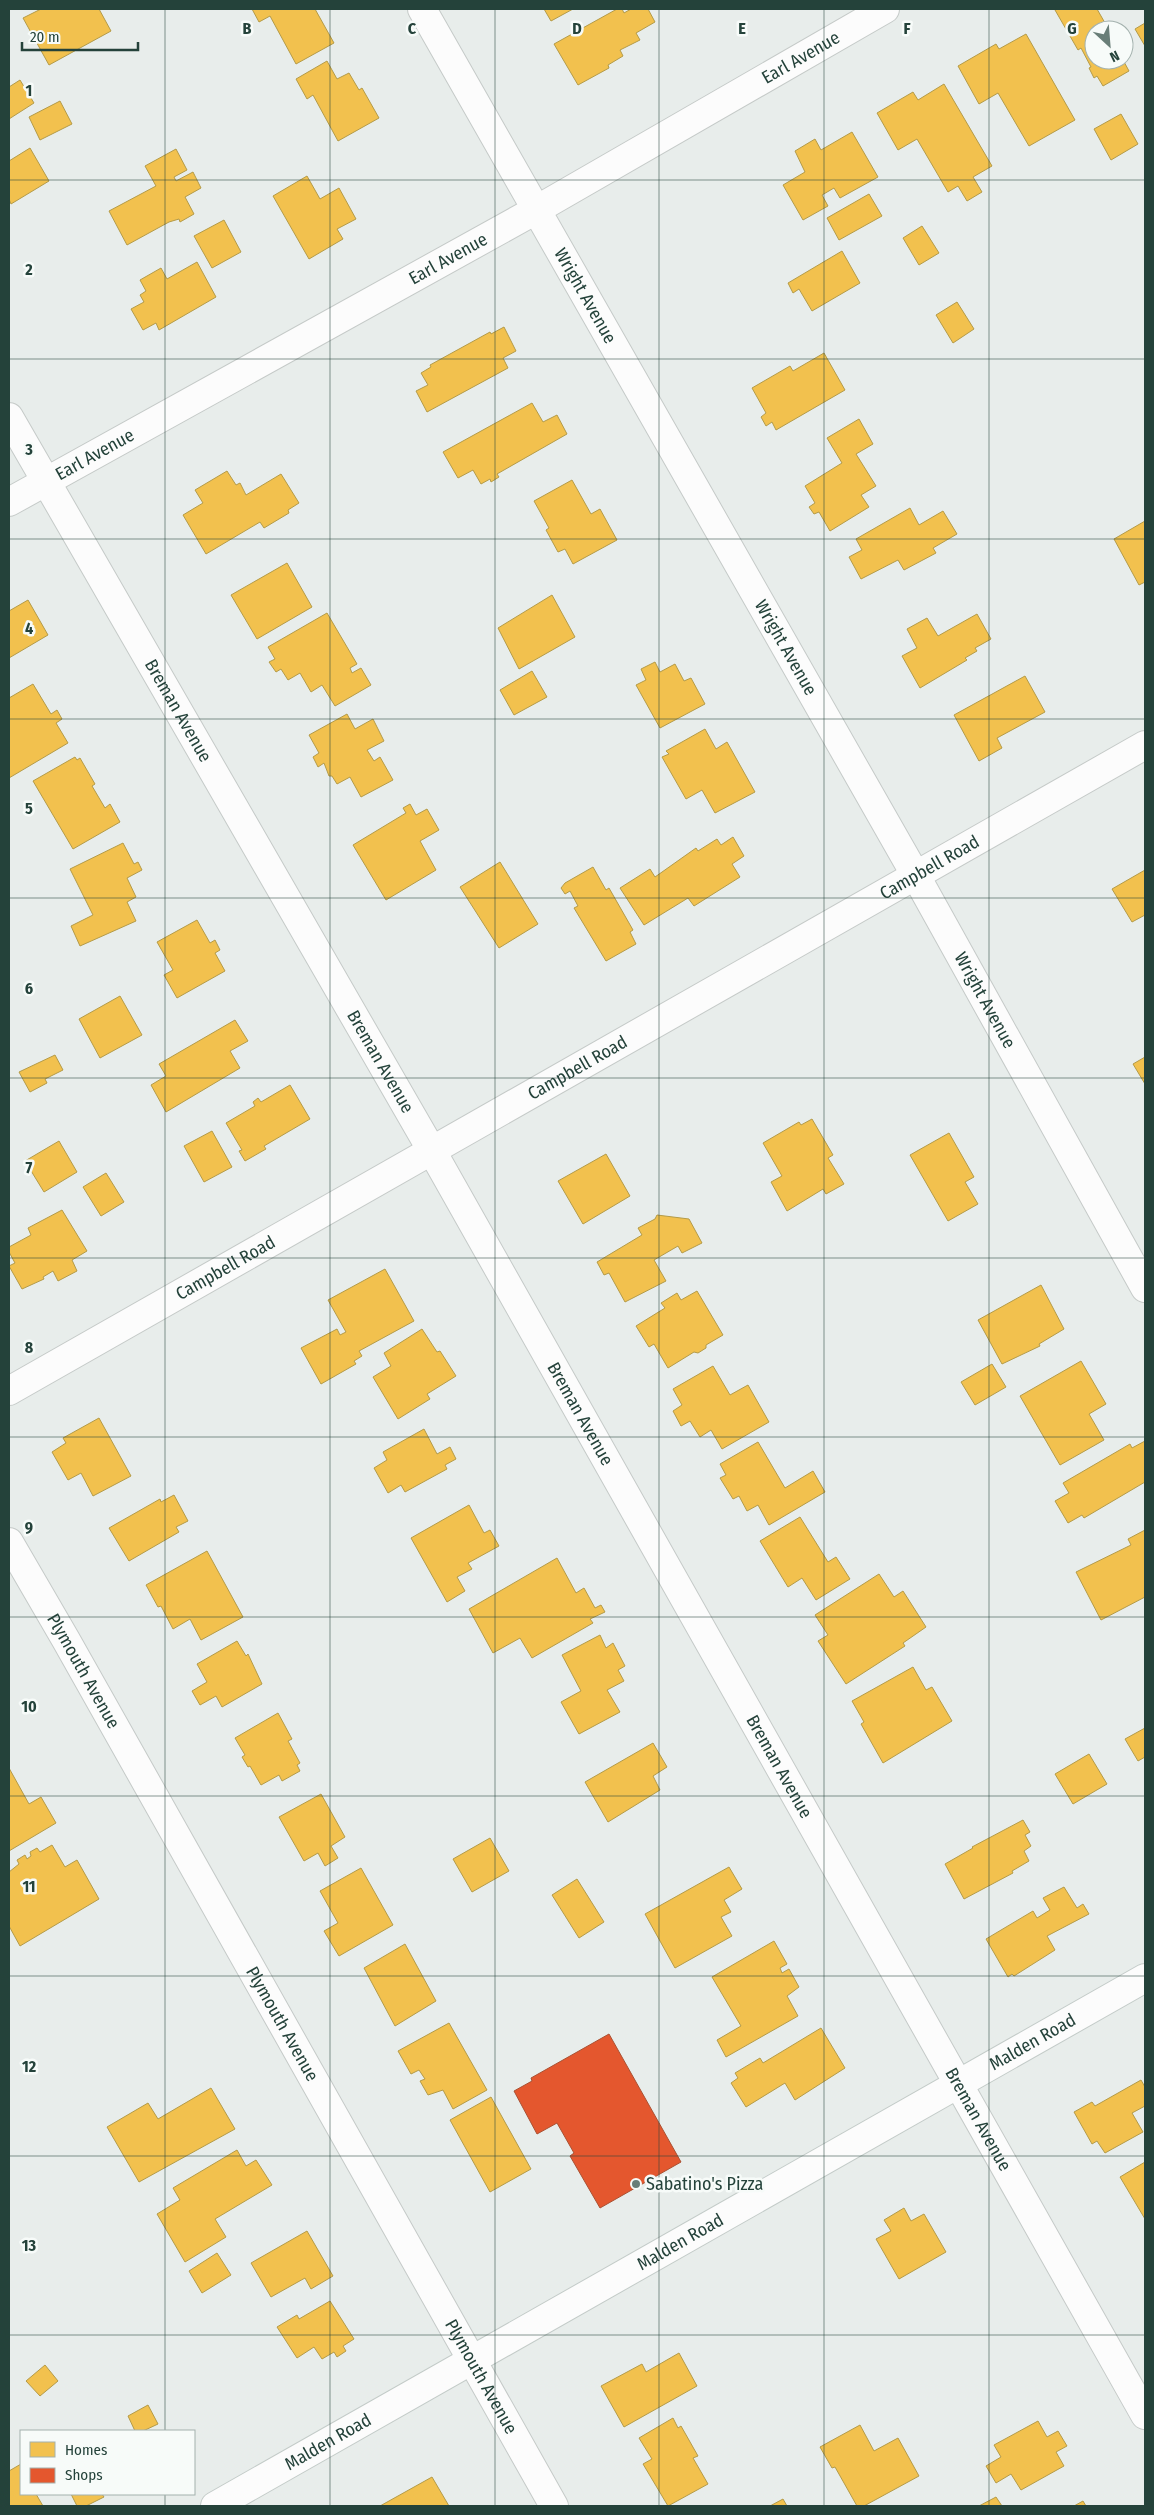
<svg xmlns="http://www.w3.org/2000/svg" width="1154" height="2515" viewBox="0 0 1154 2515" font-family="'Fira Sans Condensed',sans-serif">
	<rect width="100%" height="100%" fill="#e8edeb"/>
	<g fill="#f2c14e" stroke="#b49b48">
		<polygon points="41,9 99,9 111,31 49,65 23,18"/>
		<polygon points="252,9 315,9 334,43 296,64 270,16 259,22"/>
		<polygon points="544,9 573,9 551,21"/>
		<polygon points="617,9 622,9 624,13 631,9 648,9 655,22 636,33 640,40 620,50 623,56 608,65 609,68 578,85 554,44"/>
		<polygon points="1057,9 1097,9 1109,30 1094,30 1094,60 1123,60 1129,71 1103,86 1097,76 1094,78 1089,68 1091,67 1081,48 1078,50 1055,10"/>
		<polygon points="1145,23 1145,46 1135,29"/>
		<polygon points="1026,34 1075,120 1029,146 998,93 979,104 958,66 996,44 999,49"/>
		<polygon points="327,61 337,79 349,73 359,90 362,88 379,118 338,141 313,95 307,99 296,79"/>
		<polygon points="20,80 34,103 9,119 9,87"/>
		<polygon points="944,84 992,166 973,177 982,192 967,201 958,186 948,192 917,139 898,150 877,113 913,92 918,100"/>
		<polygon points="60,101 72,124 40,140 29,117"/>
		<polygon points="1121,114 1138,144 1111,160 1094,129"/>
		<polygon points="852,132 878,177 840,198 834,188 822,195 828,206 803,220 783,185 805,172 795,151 815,139 821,150"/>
		<polygon points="30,148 49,181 11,204 9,199 9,161"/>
		<polygon points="176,149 187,170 174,177 176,181 193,172 201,188 185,197 194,214 180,222 179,219 169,222 127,245 109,211 156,186 145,166"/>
		<polygon points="307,176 320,199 339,188 356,219 337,229 343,239 309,259 273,196"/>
		<polygon points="869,194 882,216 839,240 827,218"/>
		<polygon points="224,220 241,252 212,268 194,236"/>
		<polygon points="922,226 939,253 919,265 903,238"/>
		<polygon points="842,251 860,283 812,311 799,289 793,293 788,283"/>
		<polygon points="197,262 216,297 159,330 156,323 143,330 131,309 144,302 140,295 146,291 140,280 161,268 167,279"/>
		<polygon points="957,302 974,329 953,343 936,315"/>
		<polygon points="504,327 516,351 503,358 508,368 427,412 416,391 428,385 421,373 431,367 430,365 490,332 491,334"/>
		<polygon points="824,353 845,390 776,430 772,422 766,426 761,417 766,413 752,388 790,366 793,371"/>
		<polygon points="532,403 543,422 557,415 567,434 497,474 499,477 491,482 490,479 481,484 473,470 458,478 443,452"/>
		<polygon points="859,419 873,444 856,454 876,486 861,495 869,507 830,531 819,512 814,514 809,507 815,503 805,486 842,463 827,438"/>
		<polygon points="227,471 236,485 240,483 246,495 281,474 299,503 288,510 289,513 264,528 260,522 206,554 183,515 203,503 195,490"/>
		<polygon points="572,480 591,514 600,509 617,540 573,564 565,549 558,552 546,530 549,528 534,501"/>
		<polygon points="910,508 919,525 943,511 957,534 933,548 936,553 904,570 898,560 861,579 849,557 862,550 856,539"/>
		<polygon points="1145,521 1145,582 1139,585 1114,539"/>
		<polygon points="287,563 312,607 257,639 231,595"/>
		<polygon points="552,595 575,637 519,669 498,628"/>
		<polygon points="28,600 48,635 9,658 9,611"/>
		<polygon points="327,613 357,664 350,668 352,673 361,668 371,685 335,706 322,685 311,692 300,673 288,680 281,669 276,672 269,662 275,659 268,647"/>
		<polygon points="977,614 991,639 975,648 977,651 965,658 967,660 920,688 902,656 917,648 907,629 927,618 938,636"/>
		<polygon points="655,662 660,672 675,664 684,681 691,678 705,704 660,728 636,685 646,680 641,669"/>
		<polygon points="532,671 547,697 514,715 500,690"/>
		<polygon points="1025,676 1045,712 997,738 1002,748 979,761 954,715"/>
		<polygon points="33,684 51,714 57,710 62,719 56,723 68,743 9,778 9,698"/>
		<polygon points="347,714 355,729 373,719 384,741 367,750 374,761 380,757 393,780 361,797 350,777 337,784 332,776 329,776 324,763 318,767 313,757 319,753 309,735"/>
		<polygon points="705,729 716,749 727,742 755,792 715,813 702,790 686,799 662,757 669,754 666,751"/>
		<polygon points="75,757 77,760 80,758 95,784 92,786 105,808 110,804 120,822 73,849 33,781"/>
		<polygon points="410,804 416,815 427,809 439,830 420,841 436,870 386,900 353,845 406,813 403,808"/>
		<polygon points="733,837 744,856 732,864 740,877 694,906 688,898 644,925 620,888 650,869 655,877 696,848 698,851 717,839 721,845"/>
		<polygon points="123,843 134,864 138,862 142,870 127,878 136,897 127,902 136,921 80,946 71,926 93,915 70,869"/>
		<polygon points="500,862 538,924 499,948 460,887"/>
		<polygon points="593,867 606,890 609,888 633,930 630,932 636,944 606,961 574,908 578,906 570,891 565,894 561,888 565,883"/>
		<polygon points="1145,870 1145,915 1132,922 1112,889"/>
		<polygon points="197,920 210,943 215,940 220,950 215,953 225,971 177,998 164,975 173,970 157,942"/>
		<polygon points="120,996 142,1035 100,1058 79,1019"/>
		<polygon points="235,1020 248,1041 230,1051 240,1068 166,1112 151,1085 166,1076 159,1064"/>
		<polygon points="55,1055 63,1070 45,1079 47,1083 30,1092 19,1072"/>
		<polygon points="1145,1057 1145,1084 1133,1064"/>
		<polygon points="290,1085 310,1119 264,1146 266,1149 245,1161 239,1151 242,1150 226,1123 255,1106 253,1102 258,1098 261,1102"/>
		<polygon points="812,1119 833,1155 828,1158 844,1184 826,1194 823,1189 787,1211 771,1182 782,1176 763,1143 799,1122 801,1125"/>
		<polygon points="212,1131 232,1167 204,1182 184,1146"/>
		<polygon points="949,1133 974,1177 965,1182 978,1204 948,1221 910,1155"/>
		<polygon points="59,1141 77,1172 44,1192 25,1161"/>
		<polygon points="606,1154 630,1196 583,1224 558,1181"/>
		<polygon points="106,1173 124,1202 101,1216 83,1187"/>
		<polygon points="62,1210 87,1251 72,1260 77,1271 58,1281 53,1271 43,1277 44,1279 22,1289 9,1266 15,1263 9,1252 9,1247 31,1235 28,1228"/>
		<polygon points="657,1215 689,1219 702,1243 682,1253 678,1246 654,1260 666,1281 625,1302 609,1273 604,1275 597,1262 642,1235 638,1228 655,1219"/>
		<polygon points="385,1269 414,1321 359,1351 362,1356 354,1361 356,1364 321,1384 301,1348 337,1329 340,1335 346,1332 328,1300"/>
		<polygon points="1041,1285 1064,1329 1039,1344 1040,1346 1002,1364 978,1320"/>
		<polygon points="697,1291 723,1335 706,1345 706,1348 698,1353 694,1352 668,1368 654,1344 649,1347 636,1326 665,1308 661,1303 677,1293 681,1300"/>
		<polygon points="422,1329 437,1352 440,1351 456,1376 427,1394 430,1399 398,1419 373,1377 391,1366 384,1353"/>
		<polygon points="1081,1361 1106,1404 1089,1414 1104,1440 1060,1465 1020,1396"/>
		<polygon points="992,1364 1006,1387 975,1405 961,1382"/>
		<polygon points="713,1366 730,1395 748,1385 769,1422 722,1449 711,1430 700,1437 690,1421 681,1426 673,1411 682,1405 673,1389"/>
		<polygon points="99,1418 131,1476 93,1496 81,1473 68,1480 52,1452 66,1443 63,1438"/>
		<polygon points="424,1429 437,1454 450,1447 456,1459 445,1465 447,1469 405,1492 401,1485 388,1493 374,1468 387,1460 383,1452"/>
		<polygon points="1145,1441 1145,1482 1084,1518 1082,1515 1068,1523 1055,1501 1069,1493 1063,1483 1130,1444 1132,1448"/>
		<polygon points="758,1442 785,1488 813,1471 825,1492 769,1525 758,1505 747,1511 739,1496 733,1499 720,1478 726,1475 720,1464"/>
		<polygon points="174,1495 188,1521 176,1527 179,1532 129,1561 109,1528 160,1499 161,1502"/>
		<polygon points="469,1505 484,1533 490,1530 499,1546 468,1563 472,1569 457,1577 465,1591 447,1602 411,1538"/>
		<polygon points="800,1517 828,1562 836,1557 850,1579 816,1600 802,1578 788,1587 760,1541"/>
		<polygon points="1145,1530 1145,1597 1101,1620 1076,1572 1131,1545 1128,1539"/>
		<polygon points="207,1551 243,1617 201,1640 190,1619 173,1629 161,1606 158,1607 146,1585"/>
		<polygon points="557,1558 576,1593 584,1588 595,1608 601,1605 605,1612 590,1619 593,1623 532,1658 520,1638 493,1653 469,1609"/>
		<polygon points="879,1574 894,1597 903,1591 926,1627 903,1643 905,1646 846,1684 818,1641 828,1635 815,1615"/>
		<polygon points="600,1635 606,1648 613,1643 625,1666 618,1670 624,1681 607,1690 620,1712 579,1734 561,1702 581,1691 562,1655"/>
		<polygon points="237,1641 246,1656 248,1654 262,1684 222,1707 216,1696 200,1705 192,1691 207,1682 197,1664"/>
		<polygon points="913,1667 926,1690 932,1687 952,1721 883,1763 861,1724 864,1722 852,1701"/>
		<polygon points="278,1713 292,1739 288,1741 300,1763 297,1765 300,1771 282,1781 279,1775 261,1785 250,1766 248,1767 242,1757 245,1755 235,1738"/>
		<polygon points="1145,1728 1145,1757 1138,1761 1125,1739"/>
		<polygon points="653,1743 667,1767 653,1776 660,1790 608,1822 585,1782"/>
		<polygon points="1089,1754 1107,1784 1073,1804 1055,1774"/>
		<polygon points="9,1768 29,1804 41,1797 56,1823 9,1851"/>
		<polygon points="321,1794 345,1837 331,1846 338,1858 325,1866 318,1853 304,1861 279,1817"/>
		<polygon points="1023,1820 1030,1832 1025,1835 1031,1846 1024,1851 1029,1861 1012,1871 1013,1873 964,1899 945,1864 973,1848 972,1847"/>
		<polygon points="490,1838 509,1871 472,1892 453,1859"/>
		<polygon points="52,1845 65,1867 77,1860 99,1899 20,1946 9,1926 9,1872 19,1864 17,1860 25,1855 27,1859 31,1856 30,1852 37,1848 40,1852"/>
		<polygon points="729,1867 742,1889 724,1900 731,1912 721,1917 732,1936 675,1968 645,1914"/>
		<polygon points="361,1868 393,1925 339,1956 324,1931 338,1923 320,1891"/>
		<polygon points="577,1879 604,1922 579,1938 552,1895"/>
		<polygon points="1064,1887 1077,1908 1083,1904 1089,1914 1047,1936 1055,1950 1014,1976 1012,1974 1008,1977 986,1939 1033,1911 1037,1918 1050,1910 1043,1898"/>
		<polygon points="774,1941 787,1964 780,1968 782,1973 789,1969 799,1987 787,1996 798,2016 726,2057 717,2040 741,2026 712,1977"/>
		<polygon points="405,1944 436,2001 395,2026 364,1968"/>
		<polygon points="449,2023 487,2090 453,2109 443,2090 428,2095 420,2081 425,2079 419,2070 411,2074 398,2051"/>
		<polygon points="821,2028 845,2068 795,2100 785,2083 746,2107 731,2083 738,2078 735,2073 760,2058 763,2063"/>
		<polygon points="1141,2080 1145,2087 1145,2106 1132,2113 1143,2132 1105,2153 1097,2141 1092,2144 1074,2112 1092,2102 1095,2106"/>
		<polygon points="211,2088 235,2129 139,2182 107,2127 148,2103 158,2119"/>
		<polygon points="491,2097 531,2169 490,2192 450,2120"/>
		<polygon points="237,2150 246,2166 256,2160 272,2185 215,2219 226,2237 185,2262 157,2214 180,2200 173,2188"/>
		<polygon points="1145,2162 1145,2219 1120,2177"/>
		<polygon points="904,2208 911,2221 924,2214 946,2252 899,2279 876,2239 891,2231 884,2220"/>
		<polygon points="307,2231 333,2276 311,2289 305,2278 271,2297 251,2263"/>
		<polygon points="217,2253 231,2275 202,2293 189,2271"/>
		<polygon points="330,2301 354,2339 343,2346 346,2351 337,2357 334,2352 322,2359 314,2347 297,2358 277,2327 297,2315 299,2319"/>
		<polygon points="679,2353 697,2386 624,2427 601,2386 642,2364 646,2372"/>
		<polygon points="45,2365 58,2381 40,2396 26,2381"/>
		<polygon points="148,2405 158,2424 143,2431 135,2431 128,2416"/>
		<polygon points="673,2418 678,2428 681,2426 698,2456 693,2458 708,2484 668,2506 643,2464 652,2459 639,2438"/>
		<polygon points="1038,2421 1047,2437 1058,2431 1067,2446 1056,2452 1064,2466 1021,2490 1011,2474 996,2483 986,2466 1001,2457 994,2445"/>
		<polygon points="860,2425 874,2451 898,2438 919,2476 864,2506 857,2506 835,2467 832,2468 820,2447"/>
		<polygon points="21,2464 21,2494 36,2494 43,2506 9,2506 9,2471"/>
		<polygon points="432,2477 449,2506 380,2506"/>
		<polygon points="71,2494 102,2494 104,2497 86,2506 77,2506"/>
		<polygon points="996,2497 1002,2506 979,2506"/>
		<polygon points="783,2499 787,2506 770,2506"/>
		<polygon points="1083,2501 1086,2506 1074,2506"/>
	</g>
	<polygon fill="#e4572e" stroke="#aa5132" points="609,2034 681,2162 600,2208 570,2156 574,2153 557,2123 537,2134 514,2091 532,2081 531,2078"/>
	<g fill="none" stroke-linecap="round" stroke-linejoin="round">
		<g stroke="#c5cac8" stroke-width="30">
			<g id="street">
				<path id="s1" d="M 422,9 L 916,876 L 1145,1288"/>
				<path id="s2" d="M 9,417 L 432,1151 L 1145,2415"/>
				<path id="s3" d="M 9,502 L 536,210 L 885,9"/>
				<path id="s4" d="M 9,1391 L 1145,745"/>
				<path id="s5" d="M 9,1542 L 66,1640 L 554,2506"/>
			</g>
		</g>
		<g stroke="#c3cbc8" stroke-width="30">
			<g id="secondary">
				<path id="s6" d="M 215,2506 L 1145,1978"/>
			</g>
		</g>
		<use href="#street" stroke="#fcfcfc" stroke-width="28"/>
		<use href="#secondary" stroke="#fcfcfc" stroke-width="28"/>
	</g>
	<path fill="none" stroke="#24423a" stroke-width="1" stroke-opacity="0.55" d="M 165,9 L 165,2431M 330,9 L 330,2506M 495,9 L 495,2506M 659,9 L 659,2506M 824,9 L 824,2506M 989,9 L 989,2506M 9,180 L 1145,180M 9,359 L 1145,359M 9,539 L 1145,539M 9,719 L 1145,719M 9,898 L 1145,898M 9,1078 L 1145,1078M 9,1258 L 1145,1258M 9,1437 L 1145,1437M 9,1617 L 1145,1617M 9,1796 L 1145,1796M 9,1976 L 1145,1976M 9,2156 L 1145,2156M 9,2335 L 1145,2335M 165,2494 L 165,2506"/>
	<circle fill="#697e78" stroke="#f7fbf9" stroke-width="2" cx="636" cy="2184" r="5"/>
	<g text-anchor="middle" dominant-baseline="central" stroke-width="5" stroke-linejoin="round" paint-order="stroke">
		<g font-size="18" fill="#24423a" stroke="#f7fbf9">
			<text stroke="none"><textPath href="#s3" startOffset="908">Earl Avenue</textPath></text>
			<text stroke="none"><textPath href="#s3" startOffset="502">Earl Avenue</textPath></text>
			<text stroke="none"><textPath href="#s1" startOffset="330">Wright Avenue</textPath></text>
			<text stroke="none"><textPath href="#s3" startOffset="98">Earl Avenue</textPath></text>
			<text stroke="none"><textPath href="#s1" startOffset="735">Wright Avenue</textPath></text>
			<text stroke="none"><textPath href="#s2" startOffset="339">Breman Avenue</textPath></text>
			<text stroke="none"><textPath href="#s4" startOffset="1059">Campbell Road</textPath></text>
			<text stroke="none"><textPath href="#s1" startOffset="1140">Wright Avenue</textPath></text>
			<text stroke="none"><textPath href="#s2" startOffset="744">Breman Avenue</textPath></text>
			<text stroke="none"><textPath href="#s4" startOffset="654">Campbell Road</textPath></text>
			<text stroke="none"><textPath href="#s4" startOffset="249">Campbell Road</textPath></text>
			<text stroke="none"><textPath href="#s2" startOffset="1149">Breman Avenue</textPath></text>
			<text stroke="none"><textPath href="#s5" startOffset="149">Plymouth Avenue</textPath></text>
			<text stroke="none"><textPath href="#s2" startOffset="1554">Breman Avenue</textPath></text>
			<text stroke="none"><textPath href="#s5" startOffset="554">Plymouth Avenue</textPath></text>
			<text stroke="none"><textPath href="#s6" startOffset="940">Malden Road</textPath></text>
			<text stroke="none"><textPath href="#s2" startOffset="1959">Breman Avenue</textPath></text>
			<text stroke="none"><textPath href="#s6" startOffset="535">Malden Road</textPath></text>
			<text stroke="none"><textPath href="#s5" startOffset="959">Plymouth Avenue</textPath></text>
			<text stroke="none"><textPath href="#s6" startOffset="130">Malden Road</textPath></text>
		</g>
		<g font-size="18" fill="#24423a" stroke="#f7fbf9" text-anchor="start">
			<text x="646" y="2184">Sabatino's Pizza</text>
		</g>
	</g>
	<g font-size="16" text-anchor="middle" font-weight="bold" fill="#24423a" stroke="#f7fbf9" stroke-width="5" stroke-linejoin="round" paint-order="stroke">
		<text x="247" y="34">B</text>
		<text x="412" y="34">C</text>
		<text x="577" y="34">D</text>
		<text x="742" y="34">E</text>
		<text x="907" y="34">F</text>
		<text x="1072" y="34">G</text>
		<text x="29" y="96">1</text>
		<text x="29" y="275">2</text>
		<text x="29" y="455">3</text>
		<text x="29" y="634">4</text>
		<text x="29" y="814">5</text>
		<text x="29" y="994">6</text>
		<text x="29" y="1173">7</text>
		<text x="29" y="1353">8</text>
		<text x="29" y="1533">9</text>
		<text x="29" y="1712">10</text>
		<text x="29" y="1892">11</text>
		<text x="29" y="2072">12</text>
		<text x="29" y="2251">13</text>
	</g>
	<rect width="1154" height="2515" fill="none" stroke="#24423a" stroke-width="20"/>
	<rect x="20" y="2430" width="175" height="65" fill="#f7fbf9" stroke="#a3b1ad"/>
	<rect x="30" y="2442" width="25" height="15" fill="#f2c14e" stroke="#a3b1ad"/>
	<text x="65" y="2455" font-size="15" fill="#24423a">Homes</text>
	<rect x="30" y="2468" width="25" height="15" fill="#e4572e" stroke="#a3b1ad"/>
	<text x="65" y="2480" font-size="15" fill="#24423a">Shops</text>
	<g transform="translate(1109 45) rotate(154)"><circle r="24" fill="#f7fbf9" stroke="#a3b1ad"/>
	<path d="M0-4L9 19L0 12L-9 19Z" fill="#697e78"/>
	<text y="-8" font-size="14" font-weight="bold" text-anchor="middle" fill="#24423a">N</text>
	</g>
	<path d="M22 42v8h116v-8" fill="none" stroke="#24423a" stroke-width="2.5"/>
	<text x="30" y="42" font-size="15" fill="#24423a" stroke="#f7fbf9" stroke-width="4" paint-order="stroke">20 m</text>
</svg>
